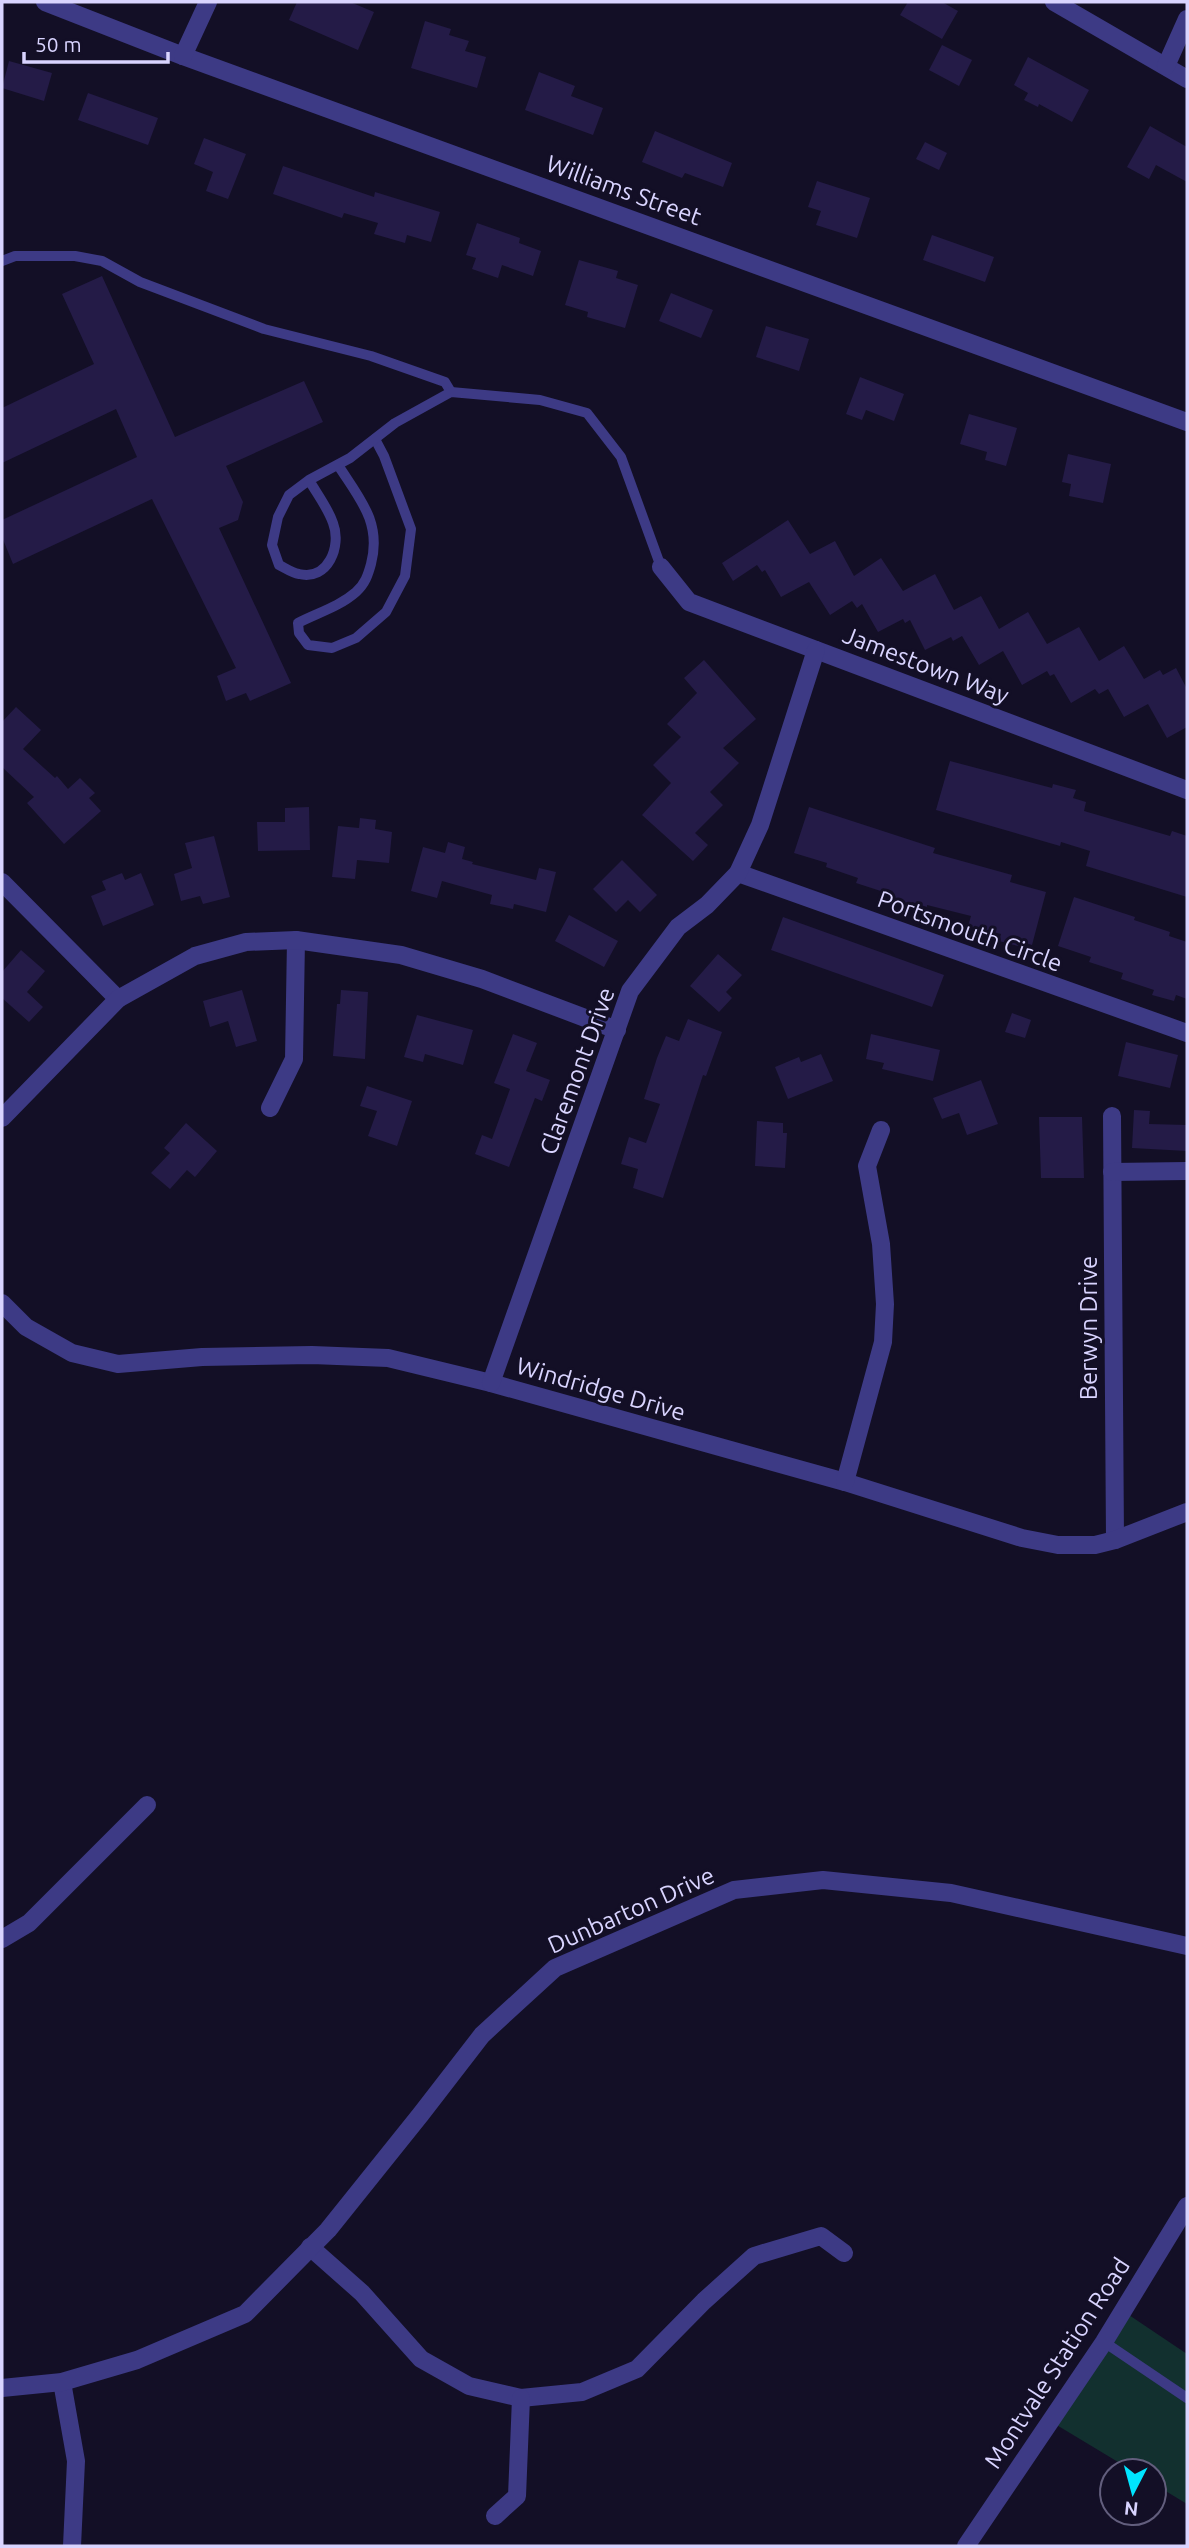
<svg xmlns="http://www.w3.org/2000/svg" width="1189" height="2548" viewBox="0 0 1189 2548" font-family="Ubuntu,sans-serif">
	<rect width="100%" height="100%" fill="#130f26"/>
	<polygon fill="#12302f" points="1123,2311 1187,2354 1187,2504 1154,2484 1154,2471 1133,2471 1050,2421"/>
	<g fill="#241b47">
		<polygon points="297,2 350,2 374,12 358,50 289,20"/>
		<polygon points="908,2 942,2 958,11 942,39 900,15"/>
		<polygon points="425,21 451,29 449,35 469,41 465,51 486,57 477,88 411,68"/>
		<polygon points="942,45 972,60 959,86 929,70"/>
		<polygon points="1028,57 1089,90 1072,122 1039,104 1038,107 1024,100 1028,93 1014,85"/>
		<polygon points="9,61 52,73 44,101 2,88"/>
		<polygon points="539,72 575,86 571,96 603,108 593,135 525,110"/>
		<polygon points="88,93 158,118 148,145 78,120"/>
		<polygon points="1150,126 1187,147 1187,182 1156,165 1149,179 1127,167"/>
		<polygon points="655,131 732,163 723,187 685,173 682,178 642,162"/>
		<polygon points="204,138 246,154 228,199 206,191 213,172 194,164"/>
		<polygon points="925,142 947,153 939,170 916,159"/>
		<polygon points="283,166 374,197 375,192 440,212 431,242 407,235 405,243 374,234 378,223 344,213 342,218 273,194"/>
		<polygon points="817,181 870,198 857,238 816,225 821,211 808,207"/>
		<polygon points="477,223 520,238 519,243 541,251 533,276 502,265 498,278 472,269 476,258 466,255"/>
		<polygon points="932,235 994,257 985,282 923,260"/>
		<polygon points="579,260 618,271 616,278 638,285 625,328 587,317 588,312 565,305"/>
		<polygon points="102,276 175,437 304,381 323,422 226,466 243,502 238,520 219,528 291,683 250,701 246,693 226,701 217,676 236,668 152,499 13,564 2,537 2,520 137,457 116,409 2,463 2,408 94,364 62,294"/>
		<polygon points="671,293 713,310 701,338 659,321"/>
		<polygon points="766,326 809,339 799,371 756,357"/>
		<polygon points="860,377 904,394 894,421 866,410 862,420 846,414"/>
		<polygon points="969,414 1017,428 1006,466 985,460 987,452 960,444"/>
		<polygon points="1068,454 1111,464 1103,503 1069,496 1071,484 1062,482"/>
		<polygon points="788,520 810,554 835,541 854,576 881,558 903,591 935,574 954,610 981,596 999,629 1028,612 1047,644 1079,627 1099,661 1124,646 1144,679 1160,670 1163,675 1176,668 1187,689 1187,727 1167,738 1148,704 1124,717 1108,689 1099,694 1095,689 1071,703 1054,674 1050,676 1047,671 1022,685 1003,651 979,665 962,636 953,641 951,637 925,650 910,620 905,623 903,619 878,632 862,604 857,608 852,601 830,615 809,582 781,597 765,570 762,572 757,565 733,581 722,563"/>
		<polygon points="704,660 756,719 723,748 739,763 710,792 723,805 695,833 708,845 693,861 642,815 671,783 653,765 681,737 667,724 697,693 684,678"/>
		<polygon points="16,707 41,730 23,749 55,778 57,776 68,789 80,778 95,793 89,798 101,811 64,844 27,803 34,797 2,767 2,722"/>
		<polygon points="950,761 1052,788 1053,784 1076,790 1073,798 1086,802 1084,811 1170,836 1172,831 1187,836 1187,897 1086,866 1090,851 1061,842 1060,846 936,810"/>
		<polygon points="309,807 310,850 258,851 257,822 285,822 285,808"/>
		<polygon points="809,807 935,848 933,853 1012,875 1010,882 1046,892 1032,945 1023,942 1022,947 999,941 1001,934 968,926 971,916 927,905 927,907 912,902 910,908 888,901 890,894 856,883 858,878 826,867 827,863 794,853"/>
		<polygon points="360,818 376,820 375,829 392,832 389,863 357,860 355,879 332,877 338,826 359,828"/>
		<polygon points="214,836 230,897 203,904 200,896 181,901 174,874 192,868 185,843"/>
		<polygon points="448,842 465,847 462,859 473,862 472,864 536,880 539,868 556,872 546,912 514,904 513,909 490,904 492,895 442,881 437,898 411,891 423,847 445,853"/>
		<polygon points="622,860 657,895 640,912 628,900 616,912 593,889"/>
		<polygon points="122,873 125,880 141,873 154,905 103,926 91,896 106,890 102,881"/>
		<polygon points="1074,897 1135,917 1134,920 1170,932 1169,936 1187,942 1187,999 1176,995 1174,1001 1152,995 1154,990 1121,979 1123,973 1089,962 1091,957 1058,946"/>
		<polygon points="569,915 618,941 604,967 555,941"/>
		<polygon points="783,917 944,975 932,1007 771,950"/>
		<polygon points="21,950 45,971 27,992 43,1007 29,1022 2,998 2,972"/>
		<polygon points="718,954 742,975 726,992 732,998 719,1012 690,986"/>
		<polygon points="242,990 257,1041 236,1047 228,1021 210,1027 203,1001"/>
		<polygon points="341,990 368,992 365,1059 333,1056 337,1004 340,1004"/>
		<polygon points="1012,1013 1031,1020 1025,1038 1005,1032"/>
		<polygon points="417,1015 473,1030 463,1065 425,1054 423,1062 404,1057"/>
		<polygon points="688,1019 722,1032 706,1076 703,1075 663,1198 633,1188 638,1169 621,1164 629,1137 646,1143 660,1104 644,1099 657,1058 666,1036 679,1041"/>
		<polygon points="513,1034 537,1043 526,1071 550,1080 542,1101 535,1098 509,1167 475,1154 482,1135 492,1139 510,1089 494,1083"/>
		<polygon points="871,1034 940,1050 933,1081 882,1069 884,1063 866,1059"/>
		<polygon points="1126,1042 1178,1055 1170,1088 1118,1076"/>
		<polygon points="821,1054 833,1081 788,1099 775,1067 799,1057 801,1062"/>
		<polygon points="981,1080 998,1124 967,1135 959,1113 942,1119 933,1098"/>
		<polygon points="367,1086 412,1101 397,1146 368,1136 377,1111 360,1106"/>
		<polygon points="1134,1110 1150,1111 1149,1124 1187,1125 1187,1151 1132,1148"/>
		<polygon points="1039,1117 1082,1117 1084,1178 1041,1178"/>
		<polygon points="757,1121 783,1123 783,1133 787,1133 785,1168 755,1166"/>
		<polygon points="186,1123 217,1151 195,1177 187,1170 170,1189 151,1173 170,1153 164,1148"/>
	</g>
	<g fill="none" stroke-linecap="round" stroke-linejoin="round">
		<g stroke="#3d3a85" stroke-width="10">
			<polyline points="2,261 15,256 75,256 102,261 140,282 264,329 371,356 445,382 451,392"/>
			<path d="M 338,465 C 359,498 382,522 371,564 C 368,575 365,584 356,592 C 339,607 317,613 298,623 L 299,633 L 308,645 L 332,648 L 356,638 L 386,612 L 405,576 L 411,529 L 384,456 L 375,439"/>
			<path d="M 309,480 C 317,494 328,508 333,523 C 342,546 328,581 299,574 C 292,573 285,568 279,565 L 272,545 L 278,517 L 289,495 L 309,480 L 350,458 L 395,423 L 451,392 L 540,400 L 587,413 L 621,457 L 661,567"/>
			<polyline points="1104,2342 1187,2398"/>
		</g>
		<g stroke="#3d3a85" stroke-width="18">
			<polyline points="45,2 183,56 1187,422"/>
			<polyline points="1054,2 1187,79"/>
			<polyline points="183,56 208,2"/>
			<polyline points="1166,66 1187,19"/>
			<polyline points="661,567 689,602 1187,790"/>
			<polyline points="738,873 1187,1033"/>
			<polyline points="2,882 118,999"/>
			<polyline points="270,1108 294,1059 296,940"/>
			<polyline points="1112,1116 1115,1540"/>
			<polyline points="2,1118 118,999 195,956 246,942 296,940 401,955 482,979 617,1030"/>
			<polyline points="1112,1172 1187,1171"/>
			<polyline points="2,1303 26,1327 72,1353 118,1364 202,1357 312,1355 388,1358 491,1383 845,1482 1022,1538 1058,1545 1095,1545 1115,1540 1187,1512"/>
			<polyline points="491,1383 630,991 678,927 707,905 738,873 760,825 816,650"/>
			<polyline points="845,1482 883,1342 885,1304 881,1244 867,1166 881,1130"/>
			<polyline points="2,1939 29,1923 147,1805"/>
			<polyline points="310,2247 362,2293 421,2359 469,2386 521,2398 582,2392 637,2369 704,2301 754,2256 821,2236 844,2253"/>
			<polyline points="62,2382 76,2461 72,2546"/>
			<polyline points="2,2388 62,2382 137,2360 245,2314 328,2230 421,2114 482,2035 555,1968 734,1890 823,1880 951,1893 1187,1946"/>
			<polyline points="495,2516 517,2496 521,2398"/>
		</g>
		<polyline stroke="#3d3a85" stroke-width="18" points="966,2546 1104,2342 1187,2206"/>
	</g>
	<g text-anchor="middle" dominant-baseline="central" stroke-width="6" stroke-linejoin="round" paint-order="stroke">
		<g font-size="24" fill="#d9d4ff" stroke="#130f26">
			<text transform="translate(624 190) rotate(20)">Williams Street</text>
			<text transform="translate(926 665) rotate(21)">Jamestown Way</text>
			<text transform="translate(970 931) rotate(20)">Portsmouth Circle</text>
			<text transform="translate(577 1071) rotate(-70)">Claremont Drive</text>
			<text transform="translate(1088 1328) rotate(-90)">Berwyn Drive</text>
			<text transform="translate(601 1389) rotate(16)">Windridge Drive</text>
			<text transform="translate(631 1910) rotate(-24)">Dunbarton Drive</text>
			<text transform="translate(1057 2363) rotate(-57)">Montvale Station Road</text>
		</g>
	</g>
	<rect width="1189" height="2548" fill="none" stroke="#d9d4ff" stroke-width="7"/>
	<g transform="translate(1133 2492) rotate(186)"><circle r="33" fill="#130f26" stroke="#625e7d" stroke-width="2"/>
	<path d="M0-5L12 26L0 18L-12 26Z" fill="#00e5ff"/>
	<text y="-10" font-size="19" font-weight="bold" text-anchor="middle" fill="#d9d4ff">N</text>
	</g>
	<path d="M24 52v10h144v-10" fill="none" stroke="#d9d4ff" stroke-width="3.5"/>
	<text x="35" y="52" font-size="21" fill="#d9d4ff" stroke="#130f26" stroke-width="5" paint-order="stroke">50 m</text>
</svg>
